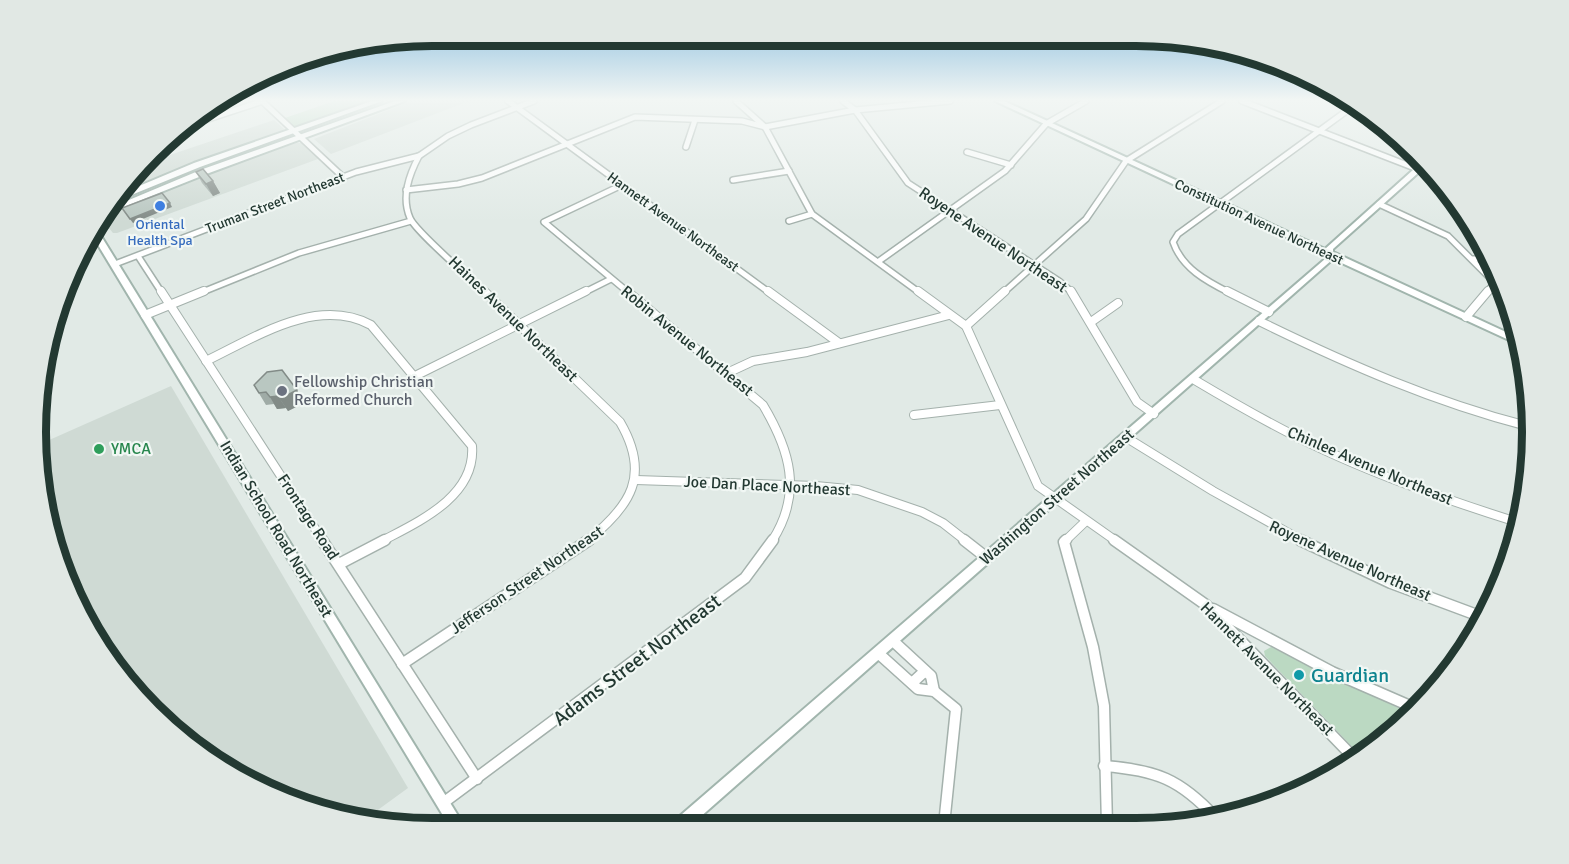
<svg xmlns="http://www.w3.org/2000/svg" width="1569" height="864" viewBox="0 0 1569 864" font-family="Signika,sans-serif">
	<rect width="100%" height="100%" fill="#e1eae6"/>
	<g fill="#cfdad4">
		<polygon points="412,101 469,101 331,154 314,139"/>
		<polygon points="274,120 284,129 281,133 121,193 149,162"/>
		<polygon points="296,143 301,143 318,159 117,233 113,233 104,222 105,218 112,214 188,181"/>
		<polygon points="171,386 408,788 364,820 329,814 234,775 135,693 66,584 37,458 38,445"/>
	</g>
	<g fill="#bbd9c2">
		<polygon points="334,101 372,101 298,126 293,126 285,118"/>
		<polygon points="1271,647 1411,714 1362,757 1265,656 1264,651"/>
	</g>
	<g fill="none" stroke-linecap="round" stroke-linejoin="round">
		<g stroke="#a4b1ac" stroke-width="8">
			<g id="street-far2">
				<polyline points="262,101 343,177"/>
				<polyline points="508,101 770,293"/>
				<polyline points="736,101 765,127 812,214 920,293"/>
				<polyline points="843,101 855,110 908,183 1059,281 1073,293"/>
				<polyline points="1242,101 1438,177"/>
				<polyline points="181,128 263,101"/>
				<polyline points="686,147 695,120"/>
				<polyline points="967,152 1011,165"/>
				<path d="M 419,156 C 409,175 401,197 410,218 C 415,231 472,280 486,293"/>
				<polyline points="733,180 789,171"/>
				<polyline points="622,185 544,222 629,293"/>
				<polyline points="406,190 458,184 482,178 635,117 742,121 765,127 855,110 950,101"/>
				<polyline points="1379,204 1448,236 1490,278 1493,285 1486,293"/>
				<polyline points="789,221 812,214"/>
				<polyline points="138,256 162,293"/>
				<polyline points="1472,259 1493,259"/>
				<polyline points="879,261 1005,171 1046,124 1086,101"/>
				<polyline points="115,264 356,172 419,156 448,136 471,125 534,101"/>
				<polyline points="200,293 299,253 411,221"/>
				<polyline points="583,293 611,279"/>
				<polyline points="1003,293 1086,219 1126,161 1222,101"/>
				<path d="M 1230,293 C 1206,281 1182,268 1173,242 L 1178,234 L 1356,104"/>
			</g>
		</g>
		<g stroke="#a4b1ac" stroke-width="10">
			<g id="street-far1">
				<polyline points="161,291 323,541"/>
				<path d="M 484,291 L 620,422 C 651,475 631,506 587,541"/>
				<path d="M 627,291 L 763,405 C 790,450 803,493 772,541"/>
				<polyline points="768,291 839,343"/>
				<polyline points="918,291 966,326 1038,486 1116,541"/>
				<polyline points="1071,291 1137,402 1154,414"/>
				<polyline points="1227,291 1269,312"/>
				<polyline points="145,315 204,291"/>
				<polyline points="1466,317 1488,291"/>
				<path d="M 1259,321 C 1347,364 1436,403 1531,427"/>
				<polyline points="1091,322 1118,303"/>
				<polyline points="966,326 1005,291"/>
				<path d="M 206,361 C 256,337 317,296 371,325 L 472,446 C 476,496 420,521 382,541"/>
				<polyline points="725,374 753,361 807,352 949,315"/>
				<polyline points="415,376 586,291"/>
				<path d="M 1193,379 C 1235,404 1278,429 1322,449 C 1386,479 1453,502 1520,523"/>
				<polyline points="914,415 1000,405"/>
				<polyline points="1127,438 1213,491 1303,541"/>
				<polyline points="636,480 816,486 858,490 922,512 943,523 966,541"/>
				<polyline points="1065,541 1086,521"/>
			</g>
		</g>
		<g stroke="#a4b1ac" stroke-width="13">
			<g id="street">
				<polyline points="322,540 477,779"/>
				<polyline points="964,540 987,558"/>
				<polyline points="1066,540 1064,542 1093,647 1104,706 1107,825"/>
				<polyline points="1114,540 1206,605 1357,761"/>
				<polyline points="1300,540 1391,583 1485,618"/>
				<polyline points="339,564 385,540"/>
				<polyline points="1213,609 1332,672 1417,709"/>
				<polyline points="892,640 931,676 934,691"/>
				<polyline points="878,653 918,689 934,691 956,709 944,825"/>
				<polyline points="402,664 589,540"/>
				<polyline points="912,683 925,671"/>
				<path d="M 1104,766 C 1156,770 1180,779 1216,818"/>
				<polyline points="443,803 745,578 773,540"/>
			</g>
		</g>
		<g stroke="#a1b5ad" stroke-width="4">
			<g id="secondary">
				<polygon points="372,101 382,101 200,167 119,200 114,200 120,194 194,163"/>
				<polygon points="395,101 405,101 209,173 101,216 105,210 203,169"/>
				<polygon points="995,101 1004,101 1325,249 1423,161 1427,165 1333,249 1333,252 1521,339 1522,346 1333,259 690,826 672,826 674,821 1325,259 1325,255"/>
				<polygon points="95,229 98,231 465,827 450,827 92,235"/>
			</g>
		</g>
		<use href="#street-far2" stroke="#fff" stroke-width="5"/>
		<use href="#street-far1" stroke="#fff" stroke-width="8"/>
		<use href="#street" stroke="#fff" stroke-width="10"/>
		<use href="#secondary" fill="#fff" fill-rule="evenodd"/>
	</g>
	<g fill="#9faba6">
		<polygon points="196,172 213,181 220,193 213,196 202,183"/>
		<polygon points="254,385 304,403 288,411 286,408 277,409 274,404 266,405"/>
	</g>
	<g fill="#828b87">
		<polygon points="213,181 220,193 213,196 206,184"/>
		<polygon points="170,203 172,207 133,223 130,219"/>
		<polygon points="297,390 304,403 288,411 280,399"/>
		<polygon points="278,396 286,408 277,409 270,397"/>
		<polygon points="133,678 146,688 143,700 135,693 131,688"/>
	</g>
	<g fill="#b9c7c1" stroke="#828b87" stroke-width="1.5">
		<polygon points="203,169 213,181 206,184 196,172"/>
		<polygon points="162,193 170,203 130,219 122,208"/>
		<polygon points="282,370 297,390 280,399 278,396 270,397 266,392 259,393 254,385 267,372"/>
		<polygon points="133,678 131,688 126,679"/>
	</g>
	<linearGradient id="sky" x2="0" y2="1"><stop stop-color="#83badc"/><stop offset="0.45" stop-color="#f2f6f4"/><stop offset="1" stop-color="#f2f6f4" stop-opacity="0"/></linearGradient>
	<rect width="1569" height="222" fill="url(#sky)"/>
	<circle fill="#3f7fe0" stroke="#f1f7f4" stroke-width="2" cx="160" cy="206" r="6"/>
	<circle fill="#6b7280" stroke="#f1f7f4" stroke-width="2" cx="282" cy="391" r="6"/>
	<circle fill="#2e9e5b" stroke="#f1f7f4" stroke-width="2" cx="99" cy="449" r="6"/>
	<circle fill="#0f9aa8" stroke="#f1f7f4" stroke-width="2" cx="1299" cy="675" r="6"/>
	<g text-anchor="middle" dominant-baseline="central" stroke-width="4.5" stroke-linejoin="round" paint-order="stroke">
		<g font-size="14" fill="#233932" stroke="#f1f7f4">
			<text transform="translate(275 203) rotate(-21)">Truman Street Northeast</text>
			<text transform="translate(673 222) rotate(36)">Hannett Avenue Northeast</text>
			<text transform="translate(1259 222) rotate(25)">Constitution Avenue Northeast</text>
		</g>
		<g font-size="14" fill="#366cbe" stroke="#f1f7f4">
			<text x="160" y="224">Oriental<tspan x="160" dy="16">Health Spa</tspan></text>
		</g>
		<g font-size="16" fill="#233932" stroke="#f1f7f4">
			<text transform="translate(993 240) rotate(34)">Royene Avenue Northeast</text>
			<text transform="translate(513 319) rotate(44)">Haines Avenue Northeast</text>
			<text transform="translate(687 341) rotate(39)">Robin Avenue Northeast</text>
			<text transform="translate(1370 466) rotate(23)">Chinlee Avenue Northeast</text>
			<text transform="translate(767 486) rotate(3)">Joe Dan Place Northeast</text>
			<text transform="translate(1057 497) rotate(-41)">Washington Street Northeast</text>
			<text transform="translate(308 517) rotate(57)">Frontage Road</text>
			<text transform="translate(276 529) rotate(59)">Indian School Road Northeast</text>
			<text transform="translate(1350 561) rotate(24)">Royene Avenue Northeast</text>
			<text transform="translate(527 580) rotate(-34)">Jefferson Street Northeast</text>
			<text transform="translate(1267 669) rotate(45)">Hannett Avenue Northeast</text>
		</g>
		<g font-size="16" fill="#5b616d" stroke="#f1f7f4" text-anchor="start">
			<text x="294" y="382">Fellowship Christian<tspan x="294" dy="18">Reformed Church</tspan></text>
		</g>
		<g font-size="16" fill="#27864d" stroke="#f1f7f4" text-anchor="start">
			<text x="111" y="449">YMCA</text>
		</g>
		<g font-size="20" fill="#233932" stroke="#f1f7f4">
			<text transform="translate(637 660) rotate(-37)">Adams Street Northeast</text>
		</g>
		<g font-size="20" fill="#0d838f" stroke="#f1f7f4" text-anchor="start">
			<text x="1311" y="675">Guardian</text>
		</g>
	</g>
	<path d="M0 0H1569V864H0ZM432 46H1136A386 386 0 0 1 1522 432V432A386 386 0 0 1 1136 818H432A386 386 0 0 1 46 432V432A386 386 0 0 1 432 46Z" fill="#e1e8e4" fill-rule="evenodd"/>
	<path fill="none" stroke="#233932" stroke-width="8" d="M432 46H1136A386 386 0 0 1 1522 432V432A386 386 0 0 1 1136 818H432A386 386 0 0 1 46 432V432A386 386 0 0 1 432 46Z"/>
</svg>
